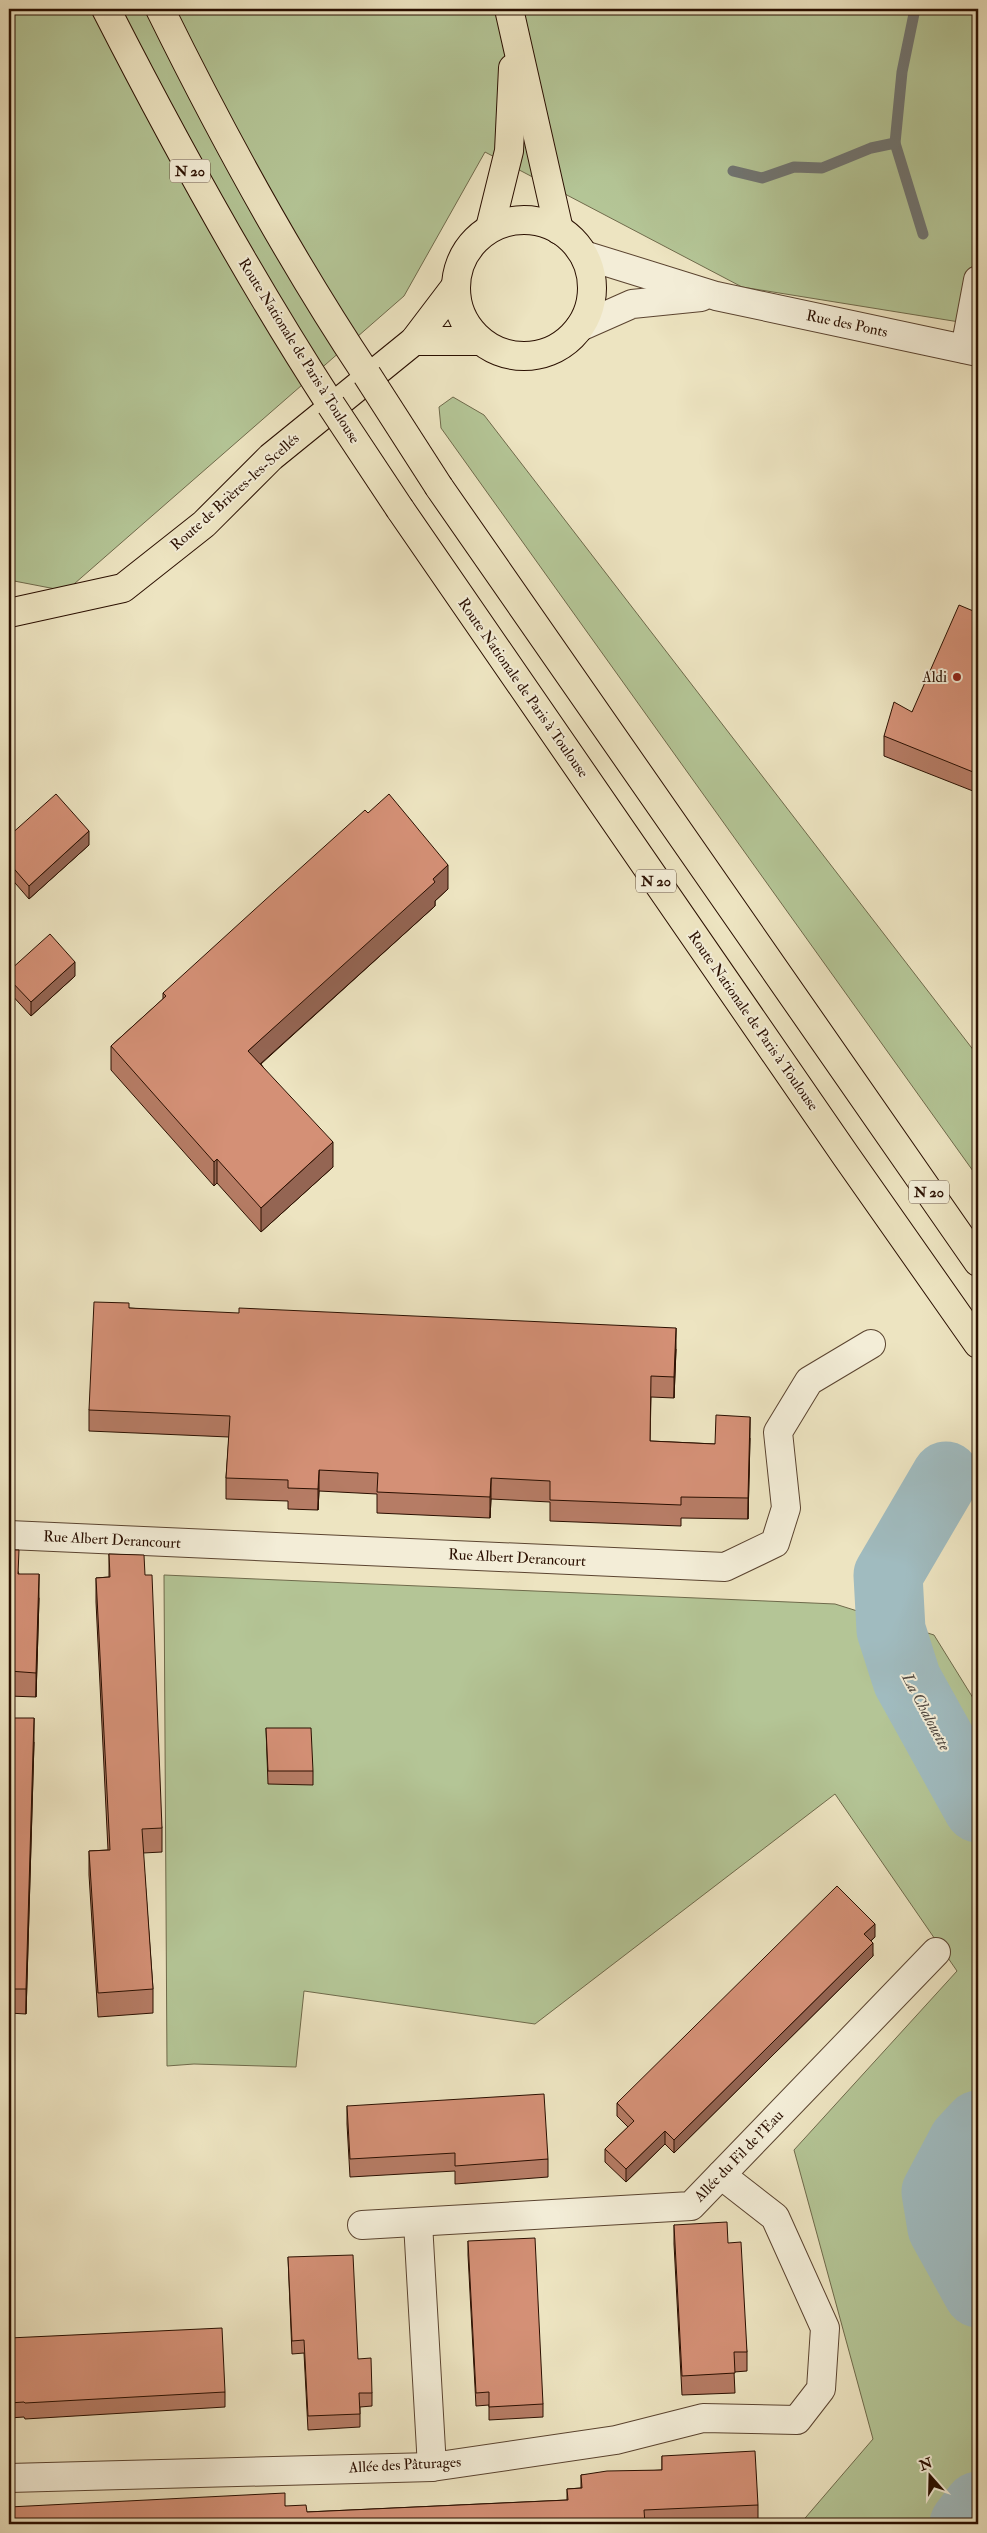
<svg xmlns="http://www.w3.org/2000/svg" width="987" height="2533" viewBox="0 0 987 2533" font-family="'IM FELL Double Pica',serif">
	<rect width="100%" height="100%" fill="#ede4c1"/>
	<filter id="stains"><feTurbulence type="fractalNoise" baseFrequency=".004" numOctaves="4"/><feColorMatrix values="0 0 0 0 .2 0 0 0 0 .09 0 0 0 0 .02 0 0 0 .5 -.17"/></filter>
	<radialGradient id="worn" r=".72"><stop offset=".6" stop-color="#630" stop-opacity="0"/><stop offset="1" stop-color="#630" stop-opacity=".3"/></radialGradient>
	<g fill="#b4c596" stroke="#6f6a4b">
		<polygon points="9,9 978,9 978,325 742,287 485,152 404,296 66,591 9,580"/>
		<polygon points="453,397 484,415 978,1056 978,1178 441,428 439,407"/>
		<polygon points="164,1575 835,1604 934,1635 978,1706 978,2141 976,2143 978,2144 978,2524 800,2524 873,2439 794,2150 957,1971 835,1794 535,2024 304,1991 296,2067 194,2064 167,2066"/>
	</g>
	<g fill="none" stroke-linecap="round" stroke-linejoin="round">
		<g stroke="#717673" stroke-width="11">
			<polyline points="915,9 902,72 895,143 923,234"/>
			<polyline points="733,171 762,178 794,167 822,168 871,148 895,143"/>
		</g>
		<g stroke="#a0bbbf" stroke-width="69">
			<polyline points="946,1476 888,1575 891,1630 907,1680 978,1808"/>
			<polyline points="978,2125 963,2141 936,2192 942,2228 978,2293"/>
			<polyline points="964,2524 978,2506"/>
		</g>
		<g stroke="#5b4430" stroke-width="30">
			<g id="minor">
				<polyline points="584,255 716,296 978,352"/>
				<polyline points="580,327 632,304 701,297"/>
				<polyline points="965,349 978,280"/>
				<polyline points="9,1535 725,1567 775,1543 786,1508 778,1432 809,1381 871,1344"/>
				<polyline points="418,2223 432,2467"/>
				<polyline points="362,2225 691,2206 936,1952"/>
				<polyline points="9,2478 432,2467 616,2440 703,2418 797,2420 821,2389 825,2328 775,2217 721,2175"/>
			</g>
		</g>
		<g stroke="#2a0f00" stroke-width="30">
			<g id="major">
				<path d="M 106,9 C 175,144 248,277 331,405"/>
				<path d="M 160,9 C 222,135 289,258 367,375"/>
				<polyline points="509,9 559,230"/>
				<circle cx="524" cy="288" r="68"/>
				<polyline points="490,228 509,151 513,68"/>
				<polyline points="414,341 479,341"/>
				<polyline points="439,487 978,1262"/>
				<polyline points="400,509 846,1156 978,1344"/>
				<polyline points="9,613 123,588 204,524 271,457 414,341 455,287"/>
			</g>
		</g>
		<use href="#minor" stroke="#f3edd7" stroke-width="28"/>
		<use href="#major" stroke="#ede4c1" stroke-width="28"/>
		<g stroke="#2a0f00" stroke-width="30" stroke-linecap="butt">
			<g id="major-bridge">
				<polyline points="367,375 439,487"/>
				<polyline points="331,405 400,509"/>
			</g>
		</g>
		<use href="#major-bridge" stroke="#ede4c1" stroke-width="28"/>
	</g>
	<g fill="#b67c65" stroke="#2a0f00">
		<polygon points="978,613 978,793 884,756 884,736 912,712"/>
		<polygon points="9,836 89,845 29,899 9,876"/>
		<polygon points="448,889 435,901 435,906 261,1064 333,1167 261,1232 217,1183 214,1186 111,1070 111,1046 163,999 163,993"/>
		<polygon points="9,971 75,976 31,1016 9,992"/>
		<polygon points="129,1308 676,1349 674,1398 651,1397 650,1441 715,1444 750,1438 748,1519 681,1518 681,1526 550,1521 550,1502 491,1499 490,1518 377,1513 377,1494 319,1491 318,1510 288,1509 288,1501 226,1499 226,1478 229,1437 89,1431 89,1410"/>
		<polygon points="9,1550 19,1574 39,1598 36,1697 9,1696"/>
		<polygon points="109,1554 162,1828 162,1852 143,1853 153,1989 153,2013 98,2017 89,1875 89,1851 108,1850 96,1602 96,1578 109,1577"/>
		<polygon points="9,1718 34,1742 26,2014 9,2013"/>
		<polygon points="266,1728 313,1771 313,1785 268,1784"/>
		<polygon points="875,1937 871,1941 873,1956 674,2153 665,2144 626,2182 605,2162 605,2149 628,2127 617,2116 617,2103"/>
		<polygon points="347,2106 548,2159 548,2177 455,2184 455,2171 350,2177 347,2124"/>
		<polygon points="674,2225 728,2243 747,2352 747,2371 734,2372 735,2393 682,2395 674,2244"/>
		<polygon points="468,2241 543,2404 543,2417 489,2420 489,2405 476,2406 468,2255"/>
		<polygon points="288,2257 358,2359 372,2393 372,2406 360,2407 360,2427 308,2430 304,2353 292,2354"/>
		<polygon points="9,2338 225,2392 225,2407 25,2419 24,2417 9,2418"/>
		<polygon points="662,2456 758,2505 758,2520 658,2524 9,2524 285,2506 307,2512 567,2500 567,2489 581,2488 581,2475 662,2470"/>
	</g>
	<g fill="#946553" stroke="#2a0f00">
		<polygon points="89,831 89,845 29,899 29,886"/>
		<polygon points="448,865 448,889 435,901 435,906 248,1075 248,1051"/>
		<polygon points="75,962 75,976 31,1016 31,1002"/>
		<polygon points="333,1142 333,1167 261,1232 261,1208"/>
		<polygon points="217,1159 217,1183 214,1186 214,1162"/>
		<polygon points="11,1160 11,1184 9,1186 9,1162"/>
		<polygon points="676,1328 676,1349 674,1398 674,1377"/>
		<polygon points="750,1417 750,1438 748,1519 748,1498"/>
		<polygon points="319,1470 319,1491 318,1510 318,1489"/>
		<polygon points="491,1478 491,1499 490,1518 490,1497"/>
		<polygon points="39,1574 39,1598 36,1697 36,1673"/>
		<polygon points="34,1718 34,1742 26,2014 26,1989"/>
		<polygon points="875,1924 875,1937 864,1947 864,1934"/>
		<polygon points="873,1943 873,1956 674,2153 674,2140"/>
		<polygon points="665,2131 665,2144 626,2182 626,2169"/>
	</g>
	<g fill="#d49076" stroke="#2a0f00">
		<polygon points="959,605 978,613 978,774 884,736 894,702 912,712"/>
		<polygon points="56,794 89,831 29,886 9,863 9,836"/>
		<polygon points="389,794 448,865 433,879 435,882 248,1051 333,1142 261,1208 217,1159 214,1162 111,1046 166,996 163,993 275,891 365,810 368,813"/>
		<polygon points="50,934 75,962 31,1002 9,979 9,971"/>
		<polygon points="94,1302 129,1303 129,1308 239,1313 239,1308 676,1328 674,1377 651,1376 650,1441 715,1444 716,1415 750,1417 748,1498 681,1497 681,1505 550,1500 550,1481 491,1478 490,1497 377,1492 378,1473 319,1470 318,1489 288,1488 288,1480 226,1478 230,1416 89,1410"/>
		<polygon points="9,1550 19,1550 18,1574 39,1574 36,1673 9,1671"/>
		<polygon points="109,1554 144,1555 145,1575 152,1575 162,1828 142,1829 153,1989 98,1993 89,1851 110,1850 96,1578 110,1577"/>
		<polygon points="9,1718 34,1718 26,1989 9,1989"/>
		<polygon points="266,1728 311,1728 313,1771 268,1771"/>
		<polygon points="837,1886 875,1924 864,1934 873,1943 674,2140 665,2131 626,2169 605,2149 634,2121 617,2103"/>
		<polygon points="544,2094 548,2159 455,2166 455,2153 350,2159 347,2106"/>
		<polygon points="727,2222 728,2243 741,2242 747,2352 734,2352 735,2373 682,2376 674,2225"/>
		<polygon points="535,2238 543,2404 489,2407 489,2392 476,2393 468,2241"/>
		<polygon points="353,2255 358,2359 371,2358 372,2393 359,2393 360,2414 308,2416 304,2340 292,2341 288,2257"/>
		<polygon points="222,2328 225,2392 25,2403 24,2402 9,2403 9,2338"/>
		<polygon points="755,2451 758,2505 644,2510 645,2524 9,2524 9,2507 285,2493 285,2506 306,2505 307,2512 568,2500 567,2489 582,2488 581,2475 607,2471 662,2470 662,2456"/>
	</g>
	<circle fill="#8f2418" stroke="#f3edd7" stroke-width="2" cx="957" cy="677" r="5"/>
	<g text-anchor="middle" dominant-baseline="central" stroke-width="4" stroke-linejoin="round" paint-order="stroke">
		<g fill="#f3edd7" stroke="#665240" stroke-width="1">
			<rect x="170" y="159.5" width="40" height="23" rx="4"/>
			<rect x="636" y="869.5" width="40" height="23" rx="4"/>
			<rect x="909" y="1180.5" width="40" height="23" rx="4"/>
		</g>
		<g font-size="14" font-weight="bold" fill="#2a0f00">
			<text x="190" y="171">N 20</text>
			<text x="656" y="881">N 20</text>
			<text x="929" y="1192">N 20</text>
		</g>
		<g font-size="15" fill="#2a0f00" stroke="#f3edd7">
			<text transform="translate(847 324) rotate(12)">Rue des Ponts</text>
			<text transform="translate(299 351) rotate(58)">Route Nationale de Paris à Toulouse</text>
			<text transform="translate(235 492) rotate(-42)">Route de Brières-les-Scellés</text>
			<text transform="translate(523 688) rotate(55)">Route Nationale de Paris à Toulouse</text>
			<text transform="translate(753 1021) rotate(55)">Route Nationale de Paris à Toulouse</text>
			<text transform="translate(112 1540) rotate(3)">Rue Albert Derancourt</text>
			<text transform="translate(517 1558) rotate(3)">Rue Albert Derancourt</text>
			<text transform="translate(739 2156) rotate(-46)">Allée du Fil de l'Eau</text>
			<text transform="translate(405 2465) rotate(-3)">Allée des Pâturages</text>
		</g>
		<g font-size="15" fill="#2a0f00" stroke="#f3edd7" text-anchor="end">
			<text x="947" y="677">Aldi</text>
		</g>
		<g font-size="16" font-style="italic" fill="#534b43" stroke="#f3edd7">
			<text transform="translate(926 1712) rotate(62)">La Chalouette</text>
		</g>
	</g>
	<rect width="987" height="2533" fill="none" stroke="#ede4c1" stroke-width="30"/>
	<rect x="10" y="10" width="967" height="2513" fill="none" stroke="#2a0f00" stroke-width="2.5"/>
	<rect x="15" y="15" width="957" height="2503" fill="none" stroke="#2a0f00"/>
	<g transform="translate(930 2476) rotate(340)" stroke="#f3edd7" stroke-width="4" paint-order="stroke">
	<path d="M0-4L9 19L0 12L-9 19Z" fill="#2a0f00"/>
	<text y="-8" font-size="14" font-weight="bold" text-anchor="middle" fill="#2a0f00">N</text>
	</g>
	<rect width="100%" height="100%" filter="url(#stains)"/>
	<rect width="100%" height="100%" fill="url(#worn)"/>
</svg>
